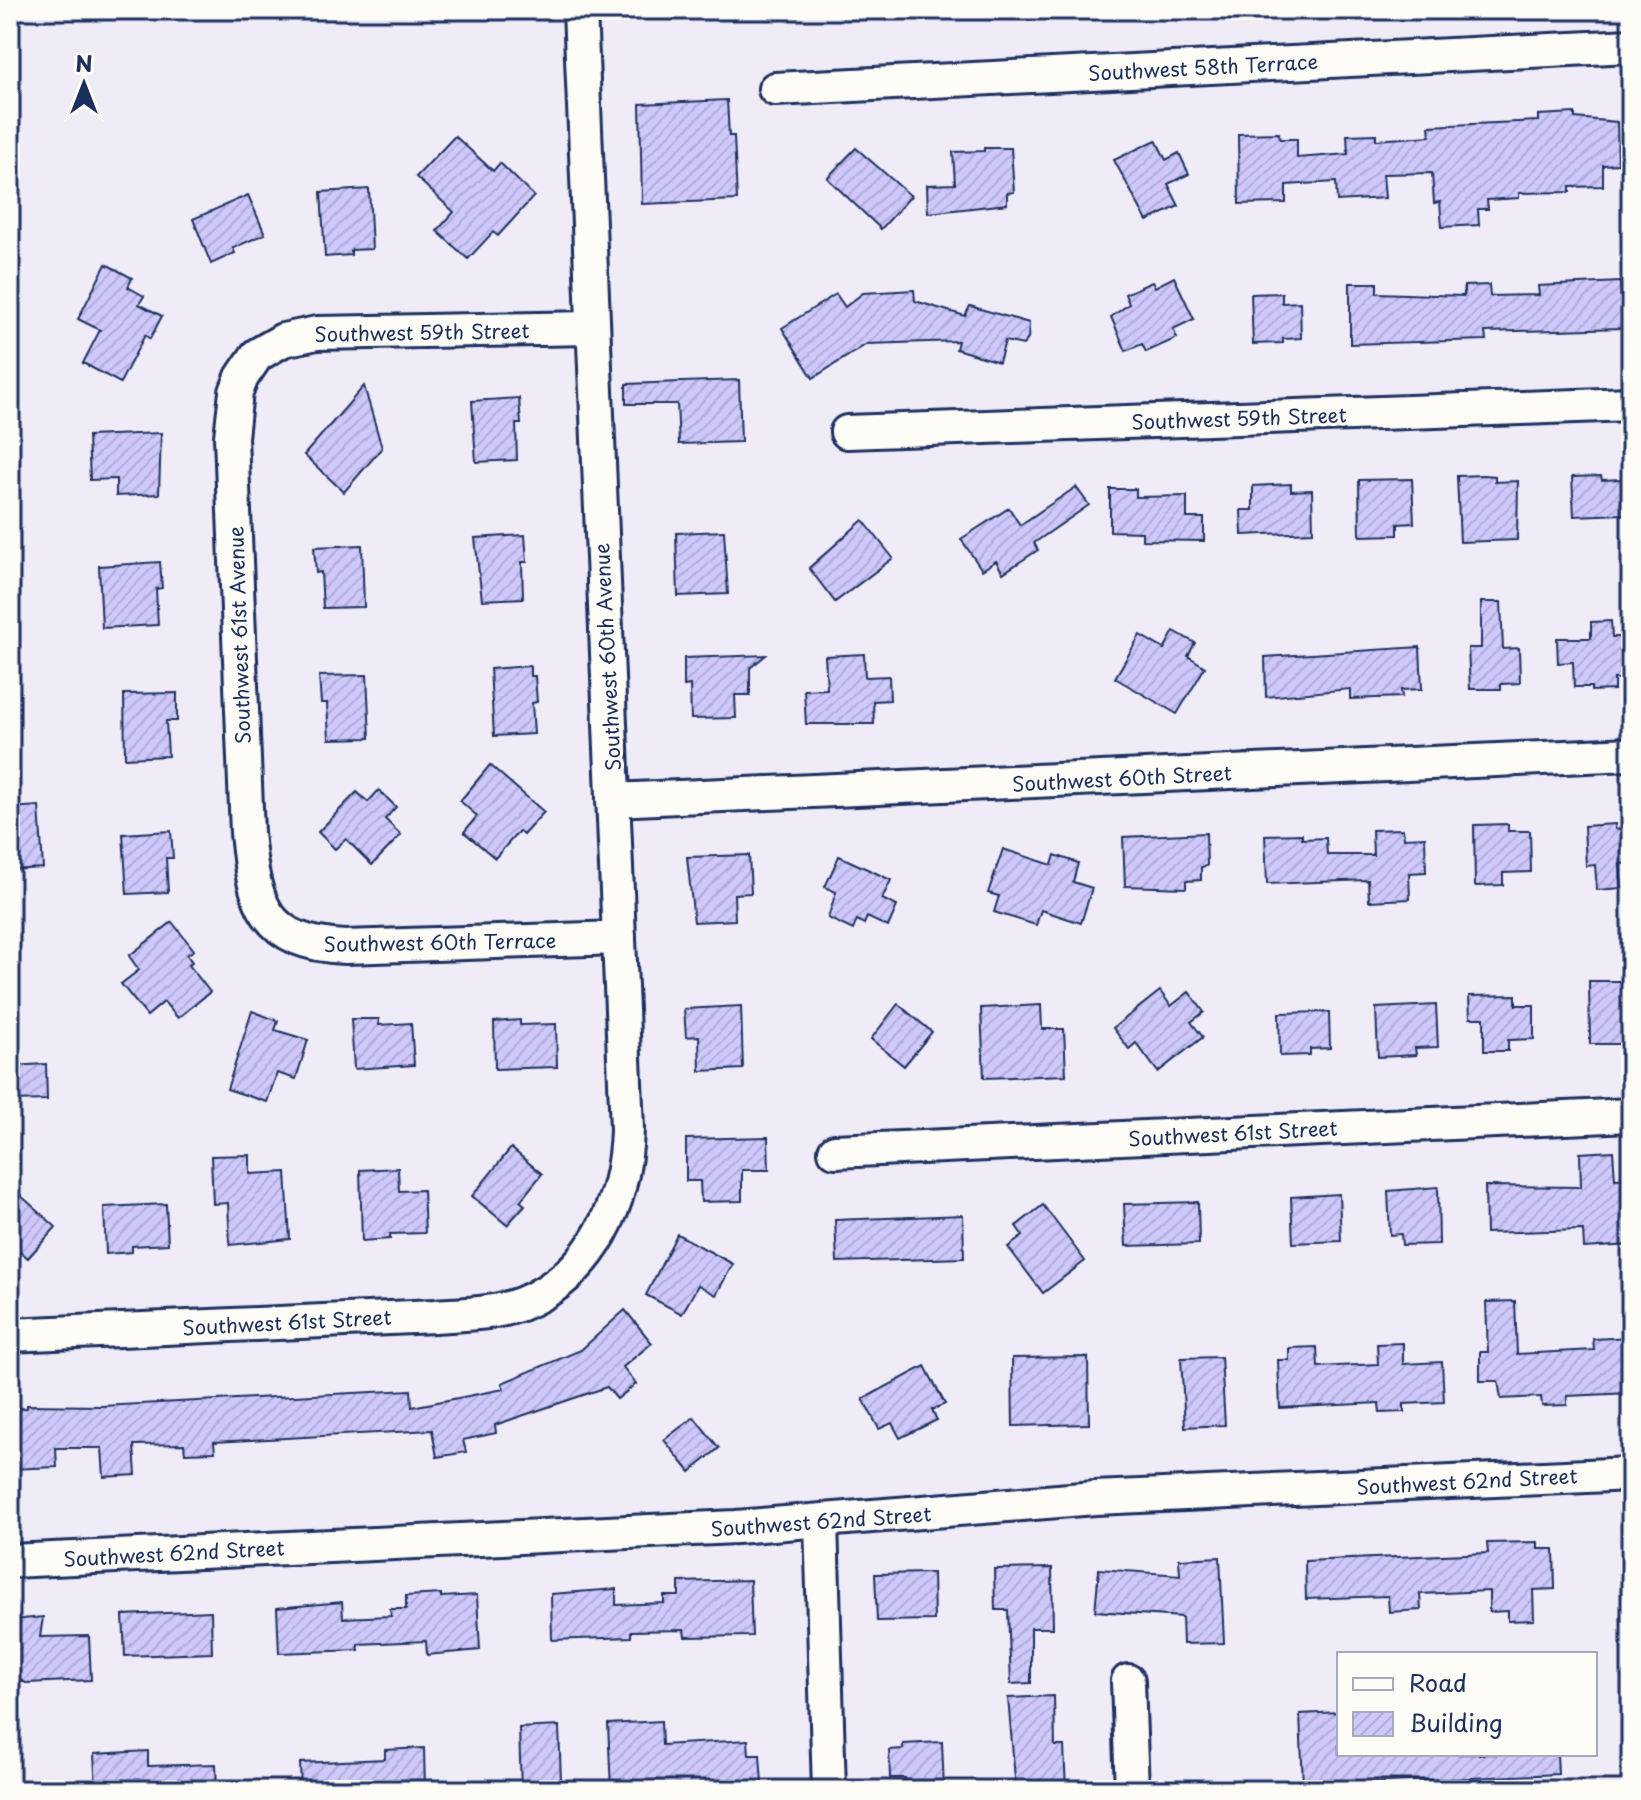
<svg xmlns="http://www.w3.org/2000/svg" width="1641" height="1800" viewBox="0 0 1641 1800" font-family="'Playpen Sans',sans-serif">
	<defs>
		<pattern id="building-hatch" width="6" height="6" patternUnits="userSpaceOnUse" patternTransform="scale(2)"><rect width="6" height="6" fill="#cfc8fa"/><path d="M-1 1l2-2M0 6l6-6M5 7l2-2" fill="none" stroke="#b1acd9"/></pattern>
	</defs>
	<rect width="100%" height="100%" fill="#efecf8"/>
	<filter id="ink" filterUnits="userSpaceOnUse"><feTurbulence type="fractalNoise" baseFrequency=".0125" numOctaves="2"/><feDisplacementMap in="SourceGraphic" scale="16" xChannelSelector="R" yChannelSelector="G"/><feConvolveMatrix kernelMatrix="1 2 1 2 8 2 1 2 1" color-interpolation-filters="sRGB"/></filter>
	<g filter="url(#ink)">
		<g fill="url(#building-hatch)" stroke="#1b2f5e" stroke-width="2">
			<polygon points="727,100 729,136 734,136 737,200 642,204 640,104"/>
			<polygon points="1575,113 1575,118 1617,122 1618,164 1603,165 1603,186 1570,187 1570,192 1519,193 1519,198 1487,200 1488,209 1478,209 1479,225 1442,227 1440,202 1434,203 1432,173 1383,174 1385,198 1337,201 1336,182 1286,185 1286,203 1239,204 1238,134 1279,133 1280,139 1297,139 1297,158 1348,154 1347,135 1376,134 1376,140 1430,136 1429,126 1538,121 1538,115"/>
			<polygon points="455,136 493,171 500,163 534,196 498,236 493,232 468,259 437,231 454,212 416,177"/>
			<polygon points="1156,140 1166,160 1179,153 1189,174 1168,184 1179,206 1147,221 1114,160"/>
			<polygon points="856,148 911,196 881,229 827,178"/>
			<polygon points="984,148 1011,148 1014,192 1007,193 1007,204 928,213 927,185 955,184 953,152 984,151"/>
			<polygon points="369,189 372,249 351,250 351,255 325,257 321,192"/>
			<polygon points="248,195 265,234 233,248 235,253 211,264 193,219"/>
			<polygon points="106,264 132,278 128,287 144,296 139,304 162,316 150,339 145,335 120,383 83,363 100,330 78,319"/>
			<polygon points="1174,277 1194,319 1173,329 1177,338 1146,352 1142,344 1126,351 1111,317 1129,304 1125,294 1152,282 1155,287"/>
			<polygon points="1620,282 1623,328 1485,332 1486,340 1350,344 1350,283 1377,283 1377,293 1464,296 1464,286 1489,285 1490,296 1539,295 1538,286"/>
			<polygon points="914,290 915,301 965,316 970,306 1029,323 1028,339 1023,345 1005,341 999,362 956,349 958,341 867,344 813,378 782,328 836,294 845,307 863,293"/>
			<polygon points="1282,293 1282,303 1300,302 1301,338 1283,339 1283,343 1253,344 1251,294"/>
			<polygon points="739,380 741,442 679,444 677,404 626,404 626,384"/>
			<polygon points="364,386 382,448 344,492 304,455"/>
			<polygon points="519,398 521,424 516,424 517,460 476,462 472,401"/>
			<polygon points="161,433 159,494 116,496 116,479 90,480 88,436"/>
			<polygon points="1484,475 1495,476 1495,482 1518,481 1517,540 1460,542 1457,476"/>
			<polygon points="1601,476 1602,480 1622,479 1624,514 1574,516 1572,477"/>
			<polygon points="1412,479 1414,523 1398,524 1398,535 1360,536 1359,480"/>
			<polygon points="1291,484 1291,491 1312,490 1313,532 1242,535 1241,510 1253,510 1253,486"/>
			<polygon points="1076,487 1089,505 1034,543 1038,550 1003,573 996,561 982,570 961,539 1009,508 1020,525"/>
			<polygon points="1110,489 1136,489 1136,497 1187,496 1187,518 1204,518 1204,541 1142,540 1142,532 1110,531"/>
			<polygon points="863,520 893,558 835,602 809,568"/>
			<polygon points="724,531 728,594 678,596 676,533"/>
			<polygon points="525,535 527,562 522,562 523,598 482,600 475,538"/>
			<polygon points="362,545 364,607 323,608 321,572 316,573 314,547"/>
			<polygon points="160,562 162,588 156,589 158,625 102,628 99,566"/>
			<polygon points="1481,602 1501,602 1503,649 1519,648 1520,683 1501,684 1501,689 1470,689 1468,648 1481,648"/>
			<polygon points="1611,621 1612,637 1631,637 1631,679 1614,679 1614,690 1591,691 1591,687 1574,687 1573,662 1558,663 1557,638 1591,638 1591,622"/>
			<polygon points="1174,631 1195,643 1188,656 1205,667 1177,714 1115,678 1140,635 1164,649"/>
			<polygon points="1420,647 1422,689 1401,690 1402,697 1350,699 1350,689 1266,697 1265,657"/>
			<polygon points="864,654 865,677 889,676 890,700 873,701 874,724 806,724 804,690 827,689 825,656"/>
			<polygon points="766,655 750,668 750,695 735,695 736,718 691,719 690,685 684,686 684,658"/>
			<polygon points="530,666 530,676 535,676 537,702 532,703 534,734 494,736 490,669"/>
			<polygon points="367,675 370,738 329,739 327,703 321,703 319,676"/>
			<polygon points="177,693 177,721 166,721 168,756 125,758 124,694"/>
			<polygon points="490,765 544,812 523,835 519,831 495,858 464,832 477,816 460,801"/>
			<polygon points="379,790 396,807 385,819 401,835 372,865 346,839 335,849 318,832 357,792 368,802"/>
			<polygon points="39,806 43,868 10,870 10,808"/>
			<polygon points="1508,824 1508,831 1530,831 1531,872 1503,873 1503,885 1475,886 1474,825"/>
			<polygon points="1615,824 1615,829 1631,828 1631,863 1620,864 1622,888 1597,890 1595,865 1586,866 1584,826"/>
			<polygon points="1403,829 1404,838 1425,837 1426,872 1409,873 1410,899 1369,901 1368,880 1267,884 1265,835 1302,834 1302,839 1326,838 1327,855 1373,855 1372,830"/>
			<polygon points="171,831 173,858 166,858 168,892 127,894 123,834"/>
			<polygon points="1206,833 1207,866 1201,867 1201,880 1186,881 1186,888 1125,886 1123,837"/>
			<polygon points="1003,849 1052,865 1055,855 1078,863 1073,882 1092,888 1081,923 1041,910 1036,925 994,912 999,896 988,893"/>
			<polygon points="749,855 751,893 734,894 735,920 694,922 687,857"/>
			<polygon points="839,856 891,880 882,899 897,906 888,927 867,917 864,924 857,920 853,930 828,918 836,892 825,887"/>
			<polygon points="172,922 194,950 187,955 192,962 189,965 210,992 178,1018 164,1002 147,1016 121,984 139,970 129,956"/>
			<polygon points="1589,981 1631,981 1631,1044 1590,1044"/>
			<polygon points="1160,991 1171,1006 1189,992 1204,1012 1191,1022 1203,1037 1158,1072 1136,1043 1129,1049 1113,1028"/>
			<polygon points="1516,995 1516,1005 1534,1005 1534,1039 1508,1040 1508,1051 1484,1051 1484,1018 1470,1018 1469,996"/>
			<polygon points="898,1004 932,1032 904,1066 871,1039"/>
			<polygon points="1041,1005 1042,1029 1064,1029 1066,1075 984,1078 981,1008"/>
			<polygon points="1436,1005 1438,1047 1415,1048 1416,1055 1378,1057 1376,1008"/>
			<polygon points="741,1006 743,1069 700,1071 699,1036 686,1037 684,1009"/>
			<polygon points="252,1011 278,1021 275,1030 308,1040 296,1079 277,1073 267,1102 227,1089"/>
			<polygon points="1329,1012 1330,1048 1310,1049 1310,1055 1280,1056 1279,1013"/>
			<polygon points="351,1019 379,1019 379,1025 411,1023 414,1065 354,1069"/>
			<polygon points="520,1020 520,1025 556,1024 557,1067 495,1069 494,1022"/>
			<polygon points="46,1064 47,1100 10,1101 10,1066"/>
			<polygon points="768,1137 769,1170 742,1170 742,1201 701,1202 700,1181 686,1181 686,1139"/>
			<polygon points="511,1148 542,1174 520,1201 525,1205 507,1225 472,1196"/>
			<polygon points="1613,1151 1615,1179 1631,1178 1631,1245 1584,1248 1583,1230 1486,1233 1485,1186 1581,1187 1580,1153"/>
			<polygon points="250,1155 250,1174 286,1172 290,1239 230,1245 228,1203 213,1204 211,1156"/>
			<polygon points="398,1168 399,1191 423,1190 425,1233 390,1234 390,1239 362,1241 360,1170"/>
			<polygon points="10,1186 56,1227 28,1258 10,1243"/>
			<polygon points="1438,1187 1439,1244 1402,1245 1401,1234 1390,1235 1388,1191"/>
			<polygon points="1339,1194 1341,1241 1293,1243 1291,1197"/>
			<polygon points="1198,1202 1199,1244 1126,1246 1124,1204"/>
			<polygon points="166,1204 168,1244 132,1246 132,1252 106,1254 104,1207"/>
			<polygon points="1043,1205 1085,1261 1043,1293 1008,1247 1023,1236 1016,1226"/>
			<polygon points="963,1215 964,1258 837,1262 835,1220"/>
			<polygon points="677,1234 733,1264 716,1295 698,1285 682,1314 646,1295"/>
			<polygon points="1515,1301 1517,1354 1594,1350 1593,1339 1631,1337 1631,1393 1567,1396 1567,1405 1542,1406 1541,1397 1501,1399 1498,1381 1480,1381 1480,1352 1488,1352 1486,1302"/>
			<polygon points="625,1310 652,1343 623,1367 636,1384 617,1399 607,1387 495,1425 496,1433 463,1440 466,1452 437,1457 432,1430 214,1442 215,1452 185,1453 184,1444 134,1445 136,1475 104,1477 102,1448 56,1448 57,1467 10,1469 10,1409 27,1408 27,1405 101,1406 411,1390 412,1407 504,1389 502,1383 581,1350"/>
			<polygon points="1403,1343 1403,1364 1442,1362 1444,1402 1404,1404 1404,1412 1380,1413 1379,1403 1280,1408 1278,1360 1289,1360 1289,1348 1317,1347 1318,1367 1378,1364 1377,1344"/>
			<polygon points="1088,1357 1089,1424 1013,1426 1012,1358"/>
			<polygon points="1221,1357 1225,1425 1185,1427 1181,1358"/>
			<polygon points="925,1366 945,1404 932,1410 937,1420 900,1438 892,1423 879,1429 863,1399"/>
			<polygon points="694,1417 719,1448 690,1472 664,1440"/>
			<polygon points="1538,1542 1538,1549 1554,1549 1555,1589 1533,1590 1534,1620 1508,1621 1508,1611 1489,1612 1489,1591 1420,1594 1421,1610 1389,1612 1388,1596 1306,1599 1305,1561 1488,1553 1487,1543"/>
			<polygon points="1220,1557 1224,1643 1183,1644 1182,1617 1095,1611 1099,1569 1180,1575 1179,1559"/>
			<polygon points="1052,1568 1053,1628 1031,1628 1031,1683 1011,1684 1008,1610 995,1610 994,1569"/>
			<polygon points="933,1573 934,1620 877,1621 875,1574"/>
			<polygon points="750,1580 752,1636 685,1637 684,1630 631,1631 631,1637 552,1640 551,1594 616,1589 616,1605 664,1603 664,1596 679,1596 679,1582"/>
			<polygon points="441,1594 441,1597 477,1595 480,1650 427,1655 426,1641 358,1644 359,1650 279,1653 277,1608 342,1602 343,1618 391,1616 390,1609 406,1609 406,1596"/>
			<polygon points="211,1611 212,1653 125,1656 123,1615"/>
			<polygon points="43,1617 40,1637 89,1636 91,1680 26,1683 13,1677 11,1620"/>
			<polygon points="1054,1696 1055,1746 1064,1746 1066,1790 1016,1790 1008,1698"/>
			<polygon points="1339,1712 1339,1754 1557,1754 1558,1774 1303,1786 1300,1714"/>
			<polygon points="661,1721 662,1745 748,1740 749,1755 760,1755 762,1783 611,1790 608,1724"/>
			<polygon points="559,1726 561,1782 546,1782 546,1790 521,1790 519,1728"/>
			<polygon points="942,1742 944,1790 905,1790 905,1778 890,1778 889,1750 903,1749 903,1744"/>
			<polygon points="424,1748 425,1790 301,1790 300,1763 385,1759 385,1750"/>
			<polygon points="148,1751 148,1766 216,1764 217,1790 96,1790 94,1754"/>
		</g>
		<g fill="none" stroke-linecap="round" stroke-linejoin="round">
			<g stroke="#1b2f5e" stroke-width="38">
				<g id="minor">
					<polyline points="775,89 1631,46"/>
					<path d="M 591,328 L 317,333 L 283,340 L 257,355 L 242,377 L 236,392 L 231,437 L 247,833 C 254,904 264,943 345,947 L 619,938"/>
					<polyline points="847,432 1631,404"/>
					<polyline points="613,800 1631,754"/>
					<polyline points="835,1151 1631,1115"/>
					<path d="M 10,1335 L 435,1316 C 463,1314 495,1314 521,1304 C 594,1274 625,1203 627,1129 L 580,10"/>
					<polyline points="821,1522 829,1790"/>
					<polyline points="10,1561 736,1527 1095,1498 1631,1474"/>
					<polyline points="1128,1681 1132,1790"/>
				</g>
			</g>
			<use href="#minor" stroke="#fdfcf7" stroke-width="32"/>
		</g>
	</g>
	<g text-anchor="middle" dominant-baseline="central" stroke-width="6" stroke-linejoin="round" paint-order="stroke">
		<g font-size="20" fill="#1b2f5e" stroke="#fdfcf7">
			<text transform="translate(1203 67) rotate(-3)">Southwest 58th Terrace</text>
			<text transform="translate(422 332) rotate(-1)">Southwest 59th Street</text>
			<text transform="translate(1239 418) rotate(-2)">Southwest 59th Street</text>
			<text transform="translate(239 635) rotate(-92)">Southwest 61st Avenue</text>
			<text transform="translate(607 657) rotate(-93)">Southwest 60th Avenue</text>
			<text transform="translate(1122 778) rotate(-3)">Southwest 60th Street</text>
			<text transform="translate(440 942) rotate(-1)">Southwest 60th Terrace</text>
			<text transform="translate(1233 1133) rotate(-3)">Southwest 61st Street</text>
			<text transform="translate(287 1322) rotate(-3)">Southwest 61st Street</text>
			<text transform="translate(1467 1481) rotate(-3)">Southwest 62nd Street</text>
			<text transform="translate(821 1521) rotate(-4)">Southwest 62nd Street</text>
			<text transform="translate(174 1553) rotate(-3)">Southwest 62nd Street</text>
		</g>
	</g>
	<rect width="1641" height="1800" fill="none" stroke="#fdfcf7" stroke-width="40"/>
	<rect x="20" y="20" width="1601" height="1760" fill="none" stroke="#1b2f5e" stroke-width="3" filter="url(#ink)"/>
	<rect x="1337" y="1652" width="260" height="104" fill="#fdfcf7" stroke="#a3aaba" stroke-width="2"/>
	<rect x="1353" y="1678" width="40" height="12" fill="#fdfcf7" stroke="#a3aaba" stroke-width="2"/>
	<text x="1409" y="1692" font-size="24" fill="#1b2f5e">Road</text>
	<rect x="1353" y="1712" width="40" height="24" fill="url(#building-hatch)" stroke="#a3aaba" stroke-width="2"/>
	<text x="1409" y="1732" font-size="24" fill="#1b2f5e">Building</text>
	<g transform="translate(84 84)" stroke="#fdfcf7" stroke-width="6" paint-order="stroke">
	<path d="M0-6L14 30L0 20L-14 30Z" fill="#1b2f5e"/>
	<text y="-12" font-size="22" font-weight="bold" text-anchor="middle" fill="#1b2f5e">N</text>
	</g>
</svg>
